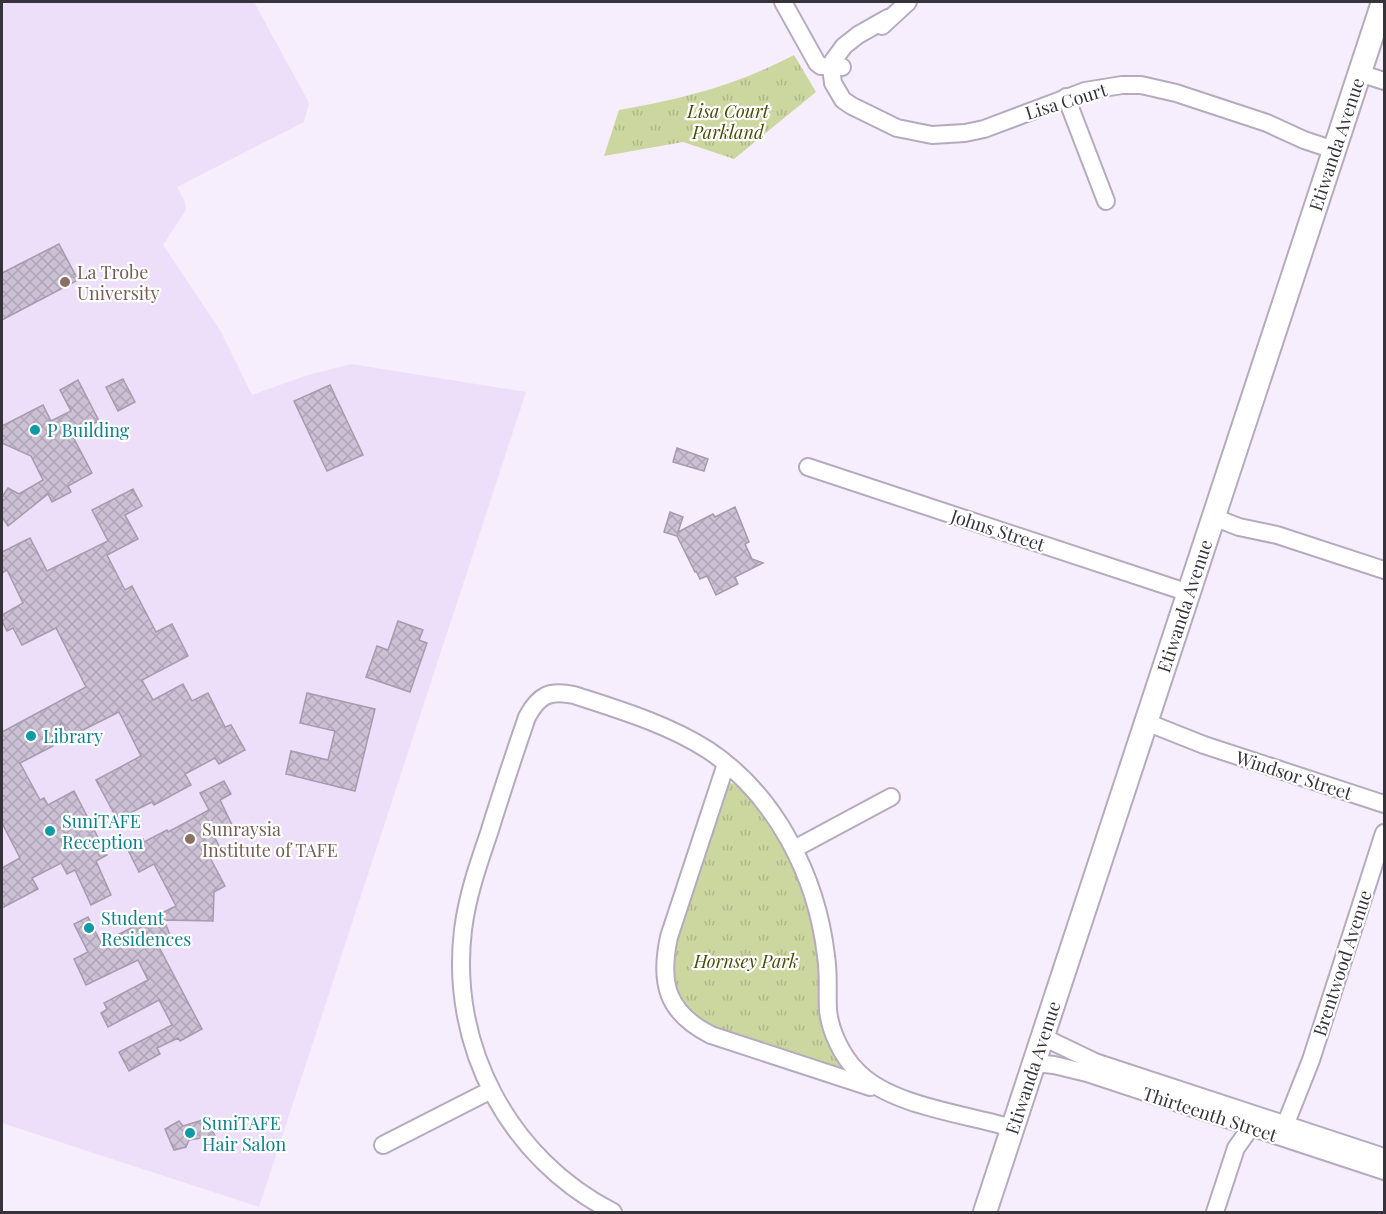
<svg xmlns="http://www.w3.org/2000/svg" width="1386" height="1214" viewBox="0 0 1386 1214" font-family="'Playfair Display',serif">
	<defs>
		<pattern id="grass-tufts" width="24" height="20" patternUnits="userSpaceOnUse" patternTransform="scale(1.5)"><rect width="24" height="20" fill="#ccd69f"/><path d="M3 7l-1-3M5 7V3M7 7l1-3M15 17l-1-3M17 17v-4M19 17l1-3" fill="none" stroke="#b0b88a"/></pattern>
		<pattern id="building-cross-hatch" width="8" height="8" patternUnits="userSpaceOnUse" patternTransform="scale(1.5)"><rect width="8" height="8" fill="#cbc0d4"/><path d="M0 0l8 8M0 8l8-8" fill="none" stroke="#afa5b7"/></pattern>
	</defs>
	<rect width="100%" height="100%" fill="#f6edfd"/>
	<polygon fill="#eddef9" points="2,2 254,2 309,103 304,122 177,187 185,202 186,210 163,245 221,332 252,395 305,376 351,364 526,392 259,1207 2,1123"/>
	<g fill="url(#grass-tufts)">
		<path d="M 794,55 L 816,92 L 734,159 L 683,142 L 604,156 L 619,110 C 682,99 737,85 794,55 Z"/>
		<path d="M 730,783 C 741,784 747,795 754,802 C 816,871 826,978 843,1066 L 841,1069 L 715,1028 C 694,1018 674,1001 672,976 C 671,967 673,957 674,948 L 727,785 Z"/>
	</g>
	<g fill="url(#building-cross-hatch)" stroke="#a69bae" stroke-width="1.5">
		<polygon points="59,244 78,280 2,320 2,273"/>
		<polygon points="123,379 135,402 118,411 106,387"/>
		<polygon points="78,380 99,421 72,435 92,473 68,486 71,492 52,502 48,494 8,526 2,517 2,497 8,488 19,494 43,480 31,456 2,443 2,426 43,405 51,421 71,411 60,390"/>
		<polygon points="330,385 363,455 327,471 294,401"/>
		<polygon points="677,448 708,459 704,471 673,462"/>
		<polygon points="133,489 142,506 125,515 138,539 107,555 125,590 132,586 156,632 172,624 188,656 142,680 153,700 183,684 192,701 208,693 225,727 231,725 245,750 219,764 215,758 185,774 191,785 154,805 152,802 126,815 125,813 116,817 96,780 141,756 119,712 69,737 61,722 53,746 20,763 40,800 44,798 48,805 74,791 107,855 96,861 111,895 91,905 75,870 67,874 61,863 32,878 38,889 2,908 2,868 20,858 2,823 2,732 86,687 56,628 22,645 13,628 7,631 2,621 2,615 23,603 7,570 2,573 2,552 30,538 47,571 108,541 92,510"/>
		<polygon points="735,507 749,542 745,544 752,559 763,563 735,577 738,584 716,595 707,576 700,579 696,571 695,572 677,536 664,532 670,512 683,517 678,532 713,514 715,517"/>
		<polygon points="398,621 423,630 419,640 427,643 410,692 366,677 377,646 388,650"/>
		<polygon points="307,693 375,709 355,791 286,774 291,751 328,760 335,731 300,723"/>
		<polygon points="224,781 231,794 220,800 234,829 215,838 219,846 207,852 225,886 214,892 213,921 164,920 172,940 159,947 202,1029 180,1041 178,1038 157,1048 160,1054 129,1071 119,1052 172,1025 159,1000 108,1027 101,1013 107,1009 104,1003 148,980 138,960 86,985 74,959 88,952 74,924 88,917 101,943 176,906 154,864 139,872 127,848 143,839 144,842 167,830 168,832 209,810 200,793"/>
		<polygon points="206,1119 215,1136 189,1140 186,1147 174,1150 165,1129 179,1121 183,1126"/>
	</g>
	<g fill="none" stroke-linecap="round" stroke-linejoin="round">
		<g stroke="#b6abbe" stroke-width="20">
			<g id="street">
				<polyline points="783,2 817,63 821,66 842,67"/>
				<polyline points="888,18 858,35 844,46 833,61 832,75 833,83 843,100 852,106 897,128 932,135 965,133 984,129 1085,91 1122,85 1141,85 1176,93 1267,123 1304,140 1334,150"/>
				<polyline points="882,26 908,2"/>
				<polyline points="1359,73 1384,81"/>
				<polyline points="1066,97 1106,201"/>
				<polyline points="808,467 1189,593"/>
				<polyline points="1213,517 1239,527 1277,535 1384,570"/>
				<polyline points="1146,722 1204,745 1384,804"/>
				<path d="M 726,764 L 669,937 C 659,983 667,1013 711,1035 L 870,1087"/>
				<polyline points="794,849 891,797"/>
				<polyline points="1043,1037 1095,1062 1384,1157"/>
				<polyline points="1035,1063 1054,1065 1087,1073 1384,1171"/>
				<polyline points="1282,1133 1311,1060 1384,833"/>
				<polyline points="383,1145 491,1090"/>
				<path d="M 613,1212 C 509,1159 449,1046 463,930 C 467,897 478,865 489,833 C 501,794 514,755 527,717 C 539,695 549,690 574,695 C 620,710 667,724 708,750 C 776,795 817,877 826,956 C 829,974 827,992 828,1010 C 830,1031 842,1056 857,1071 C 890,1106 966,1114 1012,1128"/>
				<polyline points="1215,1212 1236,1148 1251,1127 1255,1117"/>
			</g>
		</g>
		<g stroke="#b6abbe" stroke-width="26">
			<g id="secondary">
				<path id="s1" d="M 985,1212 L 1383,2"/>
			</g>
		</g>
		<use href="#street" stroke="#fff" stroke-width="16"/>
		<use href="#secondary" stroke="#fff" stroke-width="22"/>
	</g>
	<g fill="#8d6e63" stroke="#fff" stroke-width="2">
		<circle cx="65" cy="282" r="6"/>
		<circle cx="190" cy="839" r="6"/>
	</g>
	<g fill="#0f9aa8" stroke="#fff" stroke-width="2">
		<circle cx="35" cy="430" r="6"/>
		<circle cx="31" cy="736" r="6"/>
		<circle cx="50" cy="831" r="6"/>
		<circle cx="89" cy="928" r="6"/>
		<circle cx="190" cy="1133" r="6"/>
	</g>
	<g text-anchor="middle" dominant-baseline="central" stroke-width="4.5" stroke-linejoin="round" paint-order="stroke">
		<g font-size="18" fill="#37333b" stroke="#fff">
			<text transform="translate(1066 101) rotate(-17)">Lisa Court</text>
			<text stroke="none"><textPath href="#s1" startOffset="1124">Etiwanda Avenue</textPath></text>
			<text transform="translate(998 530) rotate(18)">Johns Street</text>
			<text stroke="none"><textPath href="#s1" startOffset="638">Etiwanda Avenue</textPath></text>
			<text transform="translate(1294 775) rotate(18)">Windsor Street</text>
			<text transform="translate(1342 963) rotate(-72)">Brentwood Avenue</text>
			<text stroke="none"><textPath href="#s1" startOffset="152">Etiwanda Avenue</textPath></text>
			<text transform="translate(1210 1114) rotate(18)">Thirteenth Street</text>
		</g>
		<g font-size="18" font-style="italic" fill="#474f05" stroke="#fff">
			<text x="728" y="111">Lisa Court<tspan x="728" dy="21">Parkland</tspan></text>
			<text x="746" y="961">Hornsey Park</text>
		</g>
		<g font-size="18" fill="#785e54" stroke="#fff" text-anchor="start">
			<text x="77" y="272">La Trobe<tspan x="77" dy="21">University</tspan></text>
			<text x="202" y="829">Sunraysia<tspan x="202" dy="21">Institute of TAFE</tspan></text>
		</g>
		<g font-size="18" fill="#0d838f" stroke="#fff" text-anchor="start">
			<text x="47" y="430">P Building</text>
			<text x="43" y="736">Library</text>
			<text x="62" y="821">SuniTAFE<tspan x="62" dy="21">Reception</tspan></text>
			<text x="101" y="918">Student<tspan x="101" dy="21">Residences</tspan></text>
			<text x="202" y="1123">SuniTAFE<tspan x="202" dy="21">Hair Salon</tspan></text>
		</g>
	</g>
	<rect width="1386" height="1214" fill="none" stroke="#37333b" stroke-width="6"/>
</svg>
